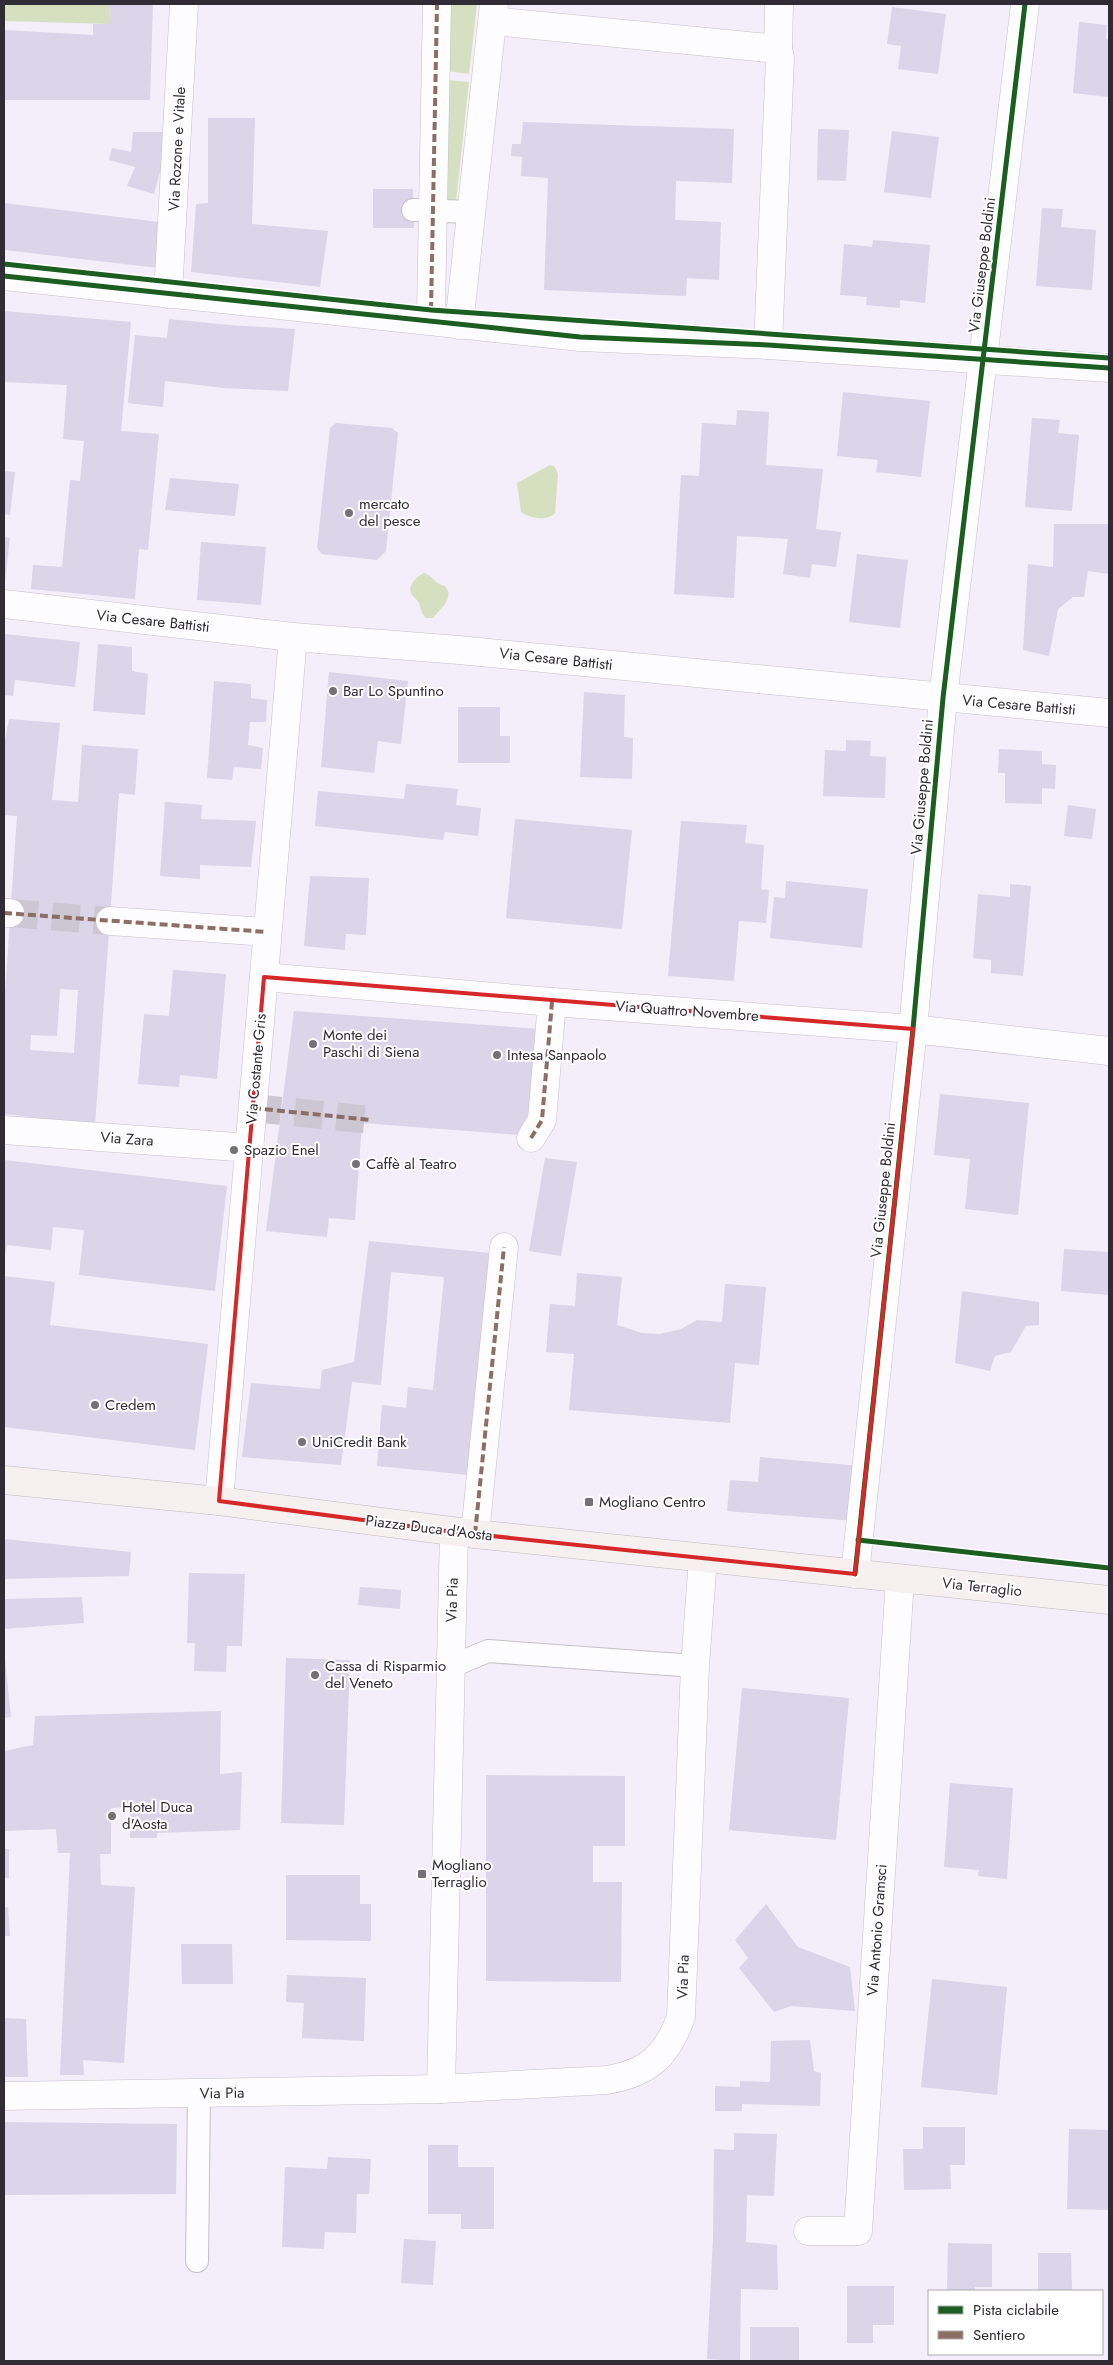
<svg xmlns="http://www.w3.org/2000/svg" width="1113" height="2365" viewBox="0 0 1113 2365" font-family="Jost,sans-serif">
	<rect width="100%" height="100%" fill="#f3eef9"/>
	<g fill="#d6e0c0">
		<polygon points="4,4 110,4 109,24 4,21"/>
		<polygon points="447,4 477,4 469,74 446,71"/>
		<polygon points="446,80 469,82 456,201 445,201"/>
		<path d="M 550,465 L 555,467 L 558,474 L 555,513 C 547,522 530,518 521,512 L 517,483 Z"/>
		<path d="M 424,573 C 432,575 436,585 445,586 C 455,598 441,608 433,618 L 426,618 C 421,613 421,609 419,603 C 417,599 413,597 411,593 C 408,585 417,576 424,573 Z"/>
	</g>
	<g fill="#dad5e8" fill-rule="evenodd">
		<polygon points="110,4 153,4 150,100 4,100 4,30 93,35 93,24 109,24"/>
		<polygon points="892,7 946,14 938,74 898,69 901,46 887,44"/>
		<polygon points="1079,22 1107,25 1106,39 1109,40 1109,97 1073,93"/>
		<polygon points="208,118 255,118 252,224 328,231 320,287 191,272 196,204 208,203"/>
		<polygon points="523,122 734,129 732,183 676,181 675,220 721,222 719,280 687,278 686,296 544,290 548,178 521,176 522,157 511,156 512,144 521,144"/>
		<polygon points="818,129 849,130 846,181 817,180"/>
		<polygon points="892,131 939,137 931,198 884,192"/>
		<polygon points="133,132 163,132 163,161 154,194 127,186 135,167 109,160 112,148 131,152"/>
		<polygon points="373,189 413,189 414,228 373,228"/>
		<polygon points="4,203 167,223 167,269 4,250"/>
		<polygon points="1042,208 1063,209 1061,227 1096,230 1092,290 1036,286"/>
		<polygon points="873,240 930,245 925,303 900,300 900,308 866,305 867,297 840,295 844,244 872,247"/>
		<polygon points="4,311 131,322 121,431 159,434 148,550 139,549 135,599 31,589 33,565 62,567 70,480 80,481 84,441 63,439 67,385 4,382"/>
		<polygon points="169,319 229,325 295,329 288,391 223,388 165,381 163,407 128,403 135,335 167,338"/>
		<polygon points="843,392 930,401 921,477 876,472 878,460 837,456"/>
		<polygon points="737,410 769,412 766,465 823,469 816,529 841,532 836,567 812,564 810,578 783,574 788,539 737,536 734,598 674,594 681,475 699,476 702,423 736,425"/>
		<polygon points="1032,418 1060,420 1058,433 1079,435 1072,511 1025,507"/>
		<polygon points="336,423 392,428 398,433 386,551 377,560 322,554 317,548 330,428"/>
		<polygon points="4,471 15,472 10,515 4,514"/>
		<polygon points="170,478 239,484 235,516 165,510"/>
		<polygon points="1054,524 1109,524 1109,574 1088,571 1084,597 1073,597 1058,609 1049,656 1023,650 1028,564 1053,567"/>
		<polygon points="4,537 10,538 5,581 4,581"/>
		<polygon points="201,542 266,547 261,605 197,600"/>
		<polygon points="857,554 908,560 900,628 849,622"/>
		<polygon points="4,634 80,642 75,687 15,680 13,696 4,695"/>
		<polygon points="98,644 132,647 132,671 148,674 145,715 93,711"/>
		<polygon points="329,672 408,681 401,744 378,741 374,773 321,767"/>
		<polygon points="214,681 251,684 251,698 267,700 266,722 250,722 248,745 263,748 261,769 234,767 232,780 207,778"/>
		<polygon points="584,692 625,695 624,737 633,738 632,779 580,777"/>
		<polygon points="458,707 500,707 500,736 510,736 510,763 458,763"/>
		<path d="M 9,719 L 60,723 L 52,800 L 78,802 L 82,745 L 138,749 L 135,795 L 119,793 L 95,1125 L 4,1114 L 4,1007 L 17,816 L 4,815 L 4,745 ZM 60,989 L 78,990 L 74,1053 L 30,1050 L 31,1035 L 57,1036 Z"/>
		<polygon points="846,740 871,741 870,756 886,757 885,798 823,796 825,750 846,751"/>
		<polygon points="999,749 1042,751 1042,764 1056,765 1055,789 1042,788 1042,804 1005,803 1005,773 998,773"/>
		<polygon points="406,784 458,789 456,805 481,808 478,836 445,832 443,840 315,826 318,791 404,799"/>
		<polygon points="165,802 202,805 201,819 256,821 251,867 200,865 200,879 160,876"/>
		<polygon points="1068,805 1096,809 1092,839 1064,836"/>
		<polygon points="515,819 632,830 622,929 506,918"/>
		<polygon points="681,821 747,825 745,843 764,845 761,889 769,890 766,923 739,921 734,981 668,976"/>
		<polygon points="310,876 369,878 366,935 346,934 345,950 304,946"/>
		<polygon points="786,881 868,889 862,948 770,938 774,897 785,898"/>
		<polygon points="1010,884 1031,886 1023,976 991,973 991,960 973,958 978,894 1010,897"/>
		<polygon points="173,970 226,974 217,1079 180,1075 179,1087 138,1084 144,1014 169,1016"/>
		<polygon points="294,1011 540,1029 532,1136 362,1123 355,1220 329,1218 327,1237 266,1231"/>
		<polygon points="940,1094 1029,1103 1018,1215 965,1209 970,1159 934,1155"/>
		<polygon points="545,1158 577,1162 561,1256 529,1251"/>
		<polygon points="4,1160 227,1186 215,1291 79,1275 84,1230 53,1227 51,1250 7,1245 4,1260"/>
		<polygon points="369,1241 490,1253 469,1475 377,1466 382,1405 406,1408 408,1387 433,1390 444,1277 391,1272 381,1385 352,1382 341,1465 242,1457 251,1383 320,1389 322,1370 354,1362"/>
		<polygon points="1064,1249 1109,1252 1109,1295 1061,1291"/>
		<polygon points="577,1273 622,1277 617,1325 642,1333 660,1334 681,1329 697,1320 722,1322 725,1284 766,1287 759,1365 735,1363 730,1423 569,1410 574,1354 546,1352 550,1304 575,1306"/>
		<polygon points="4,1276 55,1282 50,1325 208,1344 195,1450 4,1427"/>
		<polygon points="962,1291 1039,1302 1039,1325 1026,1326 1011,1352 995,1356 990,1371 955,1363"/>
		<polygon points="760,1457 860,1466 855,1521 727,1511 730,1480 758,1482"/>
		<polygon points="4,1539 131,1552 129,1576 4,1579"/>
		<polygon points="189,1573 245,1574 242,1646 227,1646 226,1672 194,1671 195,1643 187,1643"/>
		<polygon points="360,1587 401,1590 400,1609 358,1605"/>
		<polygon points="82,1597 84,1623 4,1629 4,1599"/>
		<polygon points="4,1651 11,1717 4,1718"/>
		<polygon points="286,1658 350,1660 344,1825 281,1823"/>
		<polygon points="742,1688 849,1698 836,1840 729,1830"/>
		<polygon points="221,1711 220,1774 242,1772 240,1830 157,1833 157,1838 130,1838 130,1807 111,1808 111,1854 100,1854 101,1885 135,1887 124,2063 83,2060 84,2075 60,2075 70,1853 58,1853 56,1829 4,1831 4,1751 33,1745 35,1716"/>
		<polygon points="486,1775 625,1776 625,1846 593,1846 593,1882 622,1882 621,1982 486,1981"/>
		<polygon points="950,1783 1013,1788 1007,1879 978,1876 979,1870 944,1867"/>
		<rect x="4" y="1849" width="5" height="29"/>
		<polygon points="286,1875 360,1875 360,1904 371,1904 371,1941 286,1940"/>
		<polygon points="766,1904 798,1947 850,1967 855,2011 791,2006 774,2012 739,1968 748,1958 735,1940"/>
		<polygon points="8,1907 10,1936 4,1936 4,1908"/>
		<polygon points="181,1944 232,1944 233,1984 182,1984"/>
		<polygon points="287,1975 366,1978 364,2041 302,2038 304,2003 286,2002"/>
		<polygon points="932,1979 1007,1987 997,2095 921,2087"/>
		<polygon points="4,2018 26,2019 28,2077 4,2077"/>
		<polygon points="810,2040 814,2071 821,2073 820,2106 742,2104 742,2111 715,2111 715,2086 740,2087 740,2081 770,2082 771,2041"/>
		<polygon points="4,2122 177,2124 176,2194 4,2195"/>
		<polygon points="923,2127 965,2127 965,2165 950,2165 951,2189 904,2190 903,2149 923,2149"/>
		<polygon points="1069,2129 1109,2130 1109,2210 1067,2209"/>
		<polygon points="734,2133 777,2134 774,2196 747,2195 746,2242 777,2245 778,2290 741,2289 740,2361 707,2359 713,2238 714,2149 734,2150"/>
		<polygon points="428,2145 458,2145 458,2167 494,2167 494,2229 461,2229 461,2214 428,2214"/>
		<polygon points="328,2157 371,2159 369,2194 357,2194 356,2233 325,2232 324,2249 282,2247 285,2167 327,2169"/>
		<polygon points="404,2239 436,2241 433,2285 401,2283"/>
		<polygon points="948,2243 992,2244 992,2287 975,2287 975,2291 947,2291"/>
		<polygon points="1038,2253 1071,2253 1072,2291 1038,2291"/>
		<polygon points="847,2286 894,2286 894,2325 873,2325 873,2343 847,2343"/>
		<rect x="750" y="2327" width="49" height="34"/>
	</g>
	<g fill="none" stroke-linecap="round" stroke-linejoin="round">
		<g stroke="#ccc7d2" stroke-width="28" stroke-dasharray="28 14" stroke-linecap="butt">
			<polyline points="10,913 110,921"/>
			<polyline points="253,1108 371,1120"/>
		</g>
		<g stroke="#c5c0ca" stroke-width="24">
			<g id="lane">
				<polyline points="413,210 472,212"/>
				<polyline points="450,1667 488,1651 695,1666"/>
				<polyline points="197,2261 199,2093"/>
			</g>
		</g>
		<g stroke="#c5c0ca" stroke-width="29">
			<g id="street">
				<polyline points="493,21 778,49"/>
				<polyline points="4,276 580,337 768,345 1109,368"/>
				<polyline points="168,294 184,4"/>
				<polyline points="431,310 437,4"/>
				<polyline points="459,325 494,4"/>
				<polyline points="768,345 780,58 778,49 779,4"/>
				<polyline points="4,604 293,637 459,650 1109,713"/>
				<polyline points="4,913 10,913"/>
				<polyline points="110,921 267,932"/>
				<polyline points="264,977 552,1002 913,1029 1109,1051"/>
				<polyline points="4,1130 250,1148"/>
				<polyline points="531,1138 542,1120 552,1002"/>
				<polyline points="219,1501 293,637"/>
				<polyline points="475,1534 504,1247"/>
				<polyline points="855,1574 913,1029 943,698 1025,4"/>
				<polyline points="441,2089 454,1532"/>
				<path d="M 4,2096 L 441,2089 L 607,2080 C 648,2073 667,2056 681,2017 L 695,1666 L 703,1558"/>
				<polyline points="808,2231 858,2231 900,1579"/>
			</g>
		</g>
		<g stroke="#c5b9bc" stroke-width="29">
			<polyline id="primary" points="4,1480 219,1501 475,1534 1109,1600"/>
		</g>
		<use href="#lane" stroke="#fdfcfe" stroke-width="22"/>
		<use href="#street" stroke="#fdfcfe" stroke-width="28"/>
		<use href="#primary" stroke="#f6f0f0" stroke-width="28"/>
		<g stroke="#8d6e63" stroke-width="4" stroke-dasharray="8 4" stroke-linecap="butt">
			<polyline points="431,310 437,4"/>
			<polyline points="4,913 267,932"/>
			<polyline points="253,1108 371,1120"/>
			<polyline points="531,1138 542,1120 552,1002"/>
			<polyline points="475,1534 504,1247"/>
		</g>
		<g stroke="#fff" stroke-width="8">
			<g id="cycleway">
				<polyline points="4,264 431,310 1109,358"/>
				<polyline points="4,276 580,337 768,345 1109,368"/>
				<polyline points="858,1540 1109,1568"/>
				<polyline points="855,1574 913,1029 943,698 1025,4"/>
			</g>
		</g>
		<use href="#cycleway" stroke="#1b5e20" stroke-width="5"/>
	</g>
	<path fill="none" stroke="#d62828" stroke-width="4" stroke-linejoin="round" d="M 264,977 L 913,1029 L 855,1574 L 454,1532 L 219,1501 Z"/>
	<g fill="#74707a" stroke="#fff" stroke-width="2">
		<circle cx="349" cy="513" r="5"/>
		<circle cx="333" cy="691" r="5"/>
		<circle cx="313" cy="1044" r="5"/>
		<circle cx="497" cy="1055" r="5"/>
		<circle cx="234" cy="1150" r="5"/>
		<circle cx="356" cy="1164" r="5"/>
		<circle cx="95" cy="1405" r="5"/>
		<circle cx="302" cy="1442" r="5"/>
		<rect x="584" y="1497" width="10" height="10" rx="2.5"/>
		<circle cx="315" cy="1675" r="5"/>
		<circle cx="112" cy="1816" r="5"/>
		<rect x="417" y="1869" width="10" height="10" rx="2.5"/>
	</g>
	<g text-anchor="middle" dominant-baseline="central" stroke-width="4" stroke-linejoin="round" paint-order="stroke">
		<g font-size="15" fill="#302c35" stroke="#fff">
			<text transform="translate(177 149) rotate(-87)">Via Rozone e Vitale</text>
			<text transform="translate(982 265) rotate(-83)">Via Giuseppe Boldini</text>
			<text transform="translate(153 621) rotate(6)">Via Cesare Battisti</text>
			<text transform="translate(556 659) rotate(6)">Via Cesare Battisti</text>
			<text transform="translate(1019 705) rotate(5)">Via Cesare Battisti</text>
			<text transform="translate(922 787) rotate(-85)">Via Giuseppe Boldini</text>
			<text transform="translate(687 1011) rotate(4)">Via Quattro Novembre</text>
			<text transform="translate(256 1069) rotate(-85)">Via Costante Gris</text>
			<text transform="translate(127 1139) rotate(4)">Via Zara</text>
			<text transform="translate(883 1190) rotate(-84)">Via Giuseppe Boldini</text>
			<text transform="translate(429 1528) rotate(7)">Piazza Duca d'Aosta</text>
			<text transform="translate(982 1587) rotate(6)">Via Terraglio</text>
			<text transform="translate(452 1600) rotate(-88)">Via Pia</text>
			<text transform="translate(877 1930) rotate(-86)">Via Antonio Gramsci</text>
			<text transform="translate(683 1977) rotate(-88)">Via Pia</text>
			<text transform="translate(222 2093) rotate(-1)">Via Pia</text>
		</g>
		<g font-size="15" fill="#302c35" stroke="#fff" text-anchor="start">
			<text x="359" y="504">mercato<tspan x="359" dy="17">del pesce</tspan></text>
			<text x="343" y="691">Bar Lo Spuntino</text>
			<text x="323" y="1035">Monte dei<tspan x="323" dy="17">Paschi di Siena</tspan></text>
			<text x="507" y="1055">Intesa Sanpaolo</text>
			<text x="244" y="1150">Spazio Enel</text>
			<text x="366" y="1164">Caffè al Teatro</text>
			<text x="105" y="1405">Credem</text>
			<text x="312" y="1442">UniCredit Bank</text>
			<text x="599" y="1502">Mogliano Centro</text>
			<text x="325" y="1666">Cassa di Risparmio<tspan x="325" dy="17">del Veneto</tspan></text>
			<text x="122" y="1807">Hotel Duca<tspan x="122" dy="17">d'Aosta</tspan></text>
			<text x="432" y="1865">Mogliano<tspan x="432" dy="17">Terraglio</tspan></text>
		</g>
	</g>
	<rect width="1113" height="2365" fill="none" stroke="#302c35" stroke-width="10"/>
	<rect x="928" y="2290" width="175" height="65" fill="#ffffff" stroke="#acabae"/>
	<rect x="938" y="2306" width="25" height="8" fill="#1b5e20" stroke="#acabae"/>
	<text x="973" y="2315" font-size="15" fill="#302c35">Pista ciclabile</text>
	<rect x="938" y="2331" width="25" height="8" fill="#8d6e63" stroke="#acabae"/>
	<text x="973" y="2340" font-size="15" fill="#302c35">Sentiero</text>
</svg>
